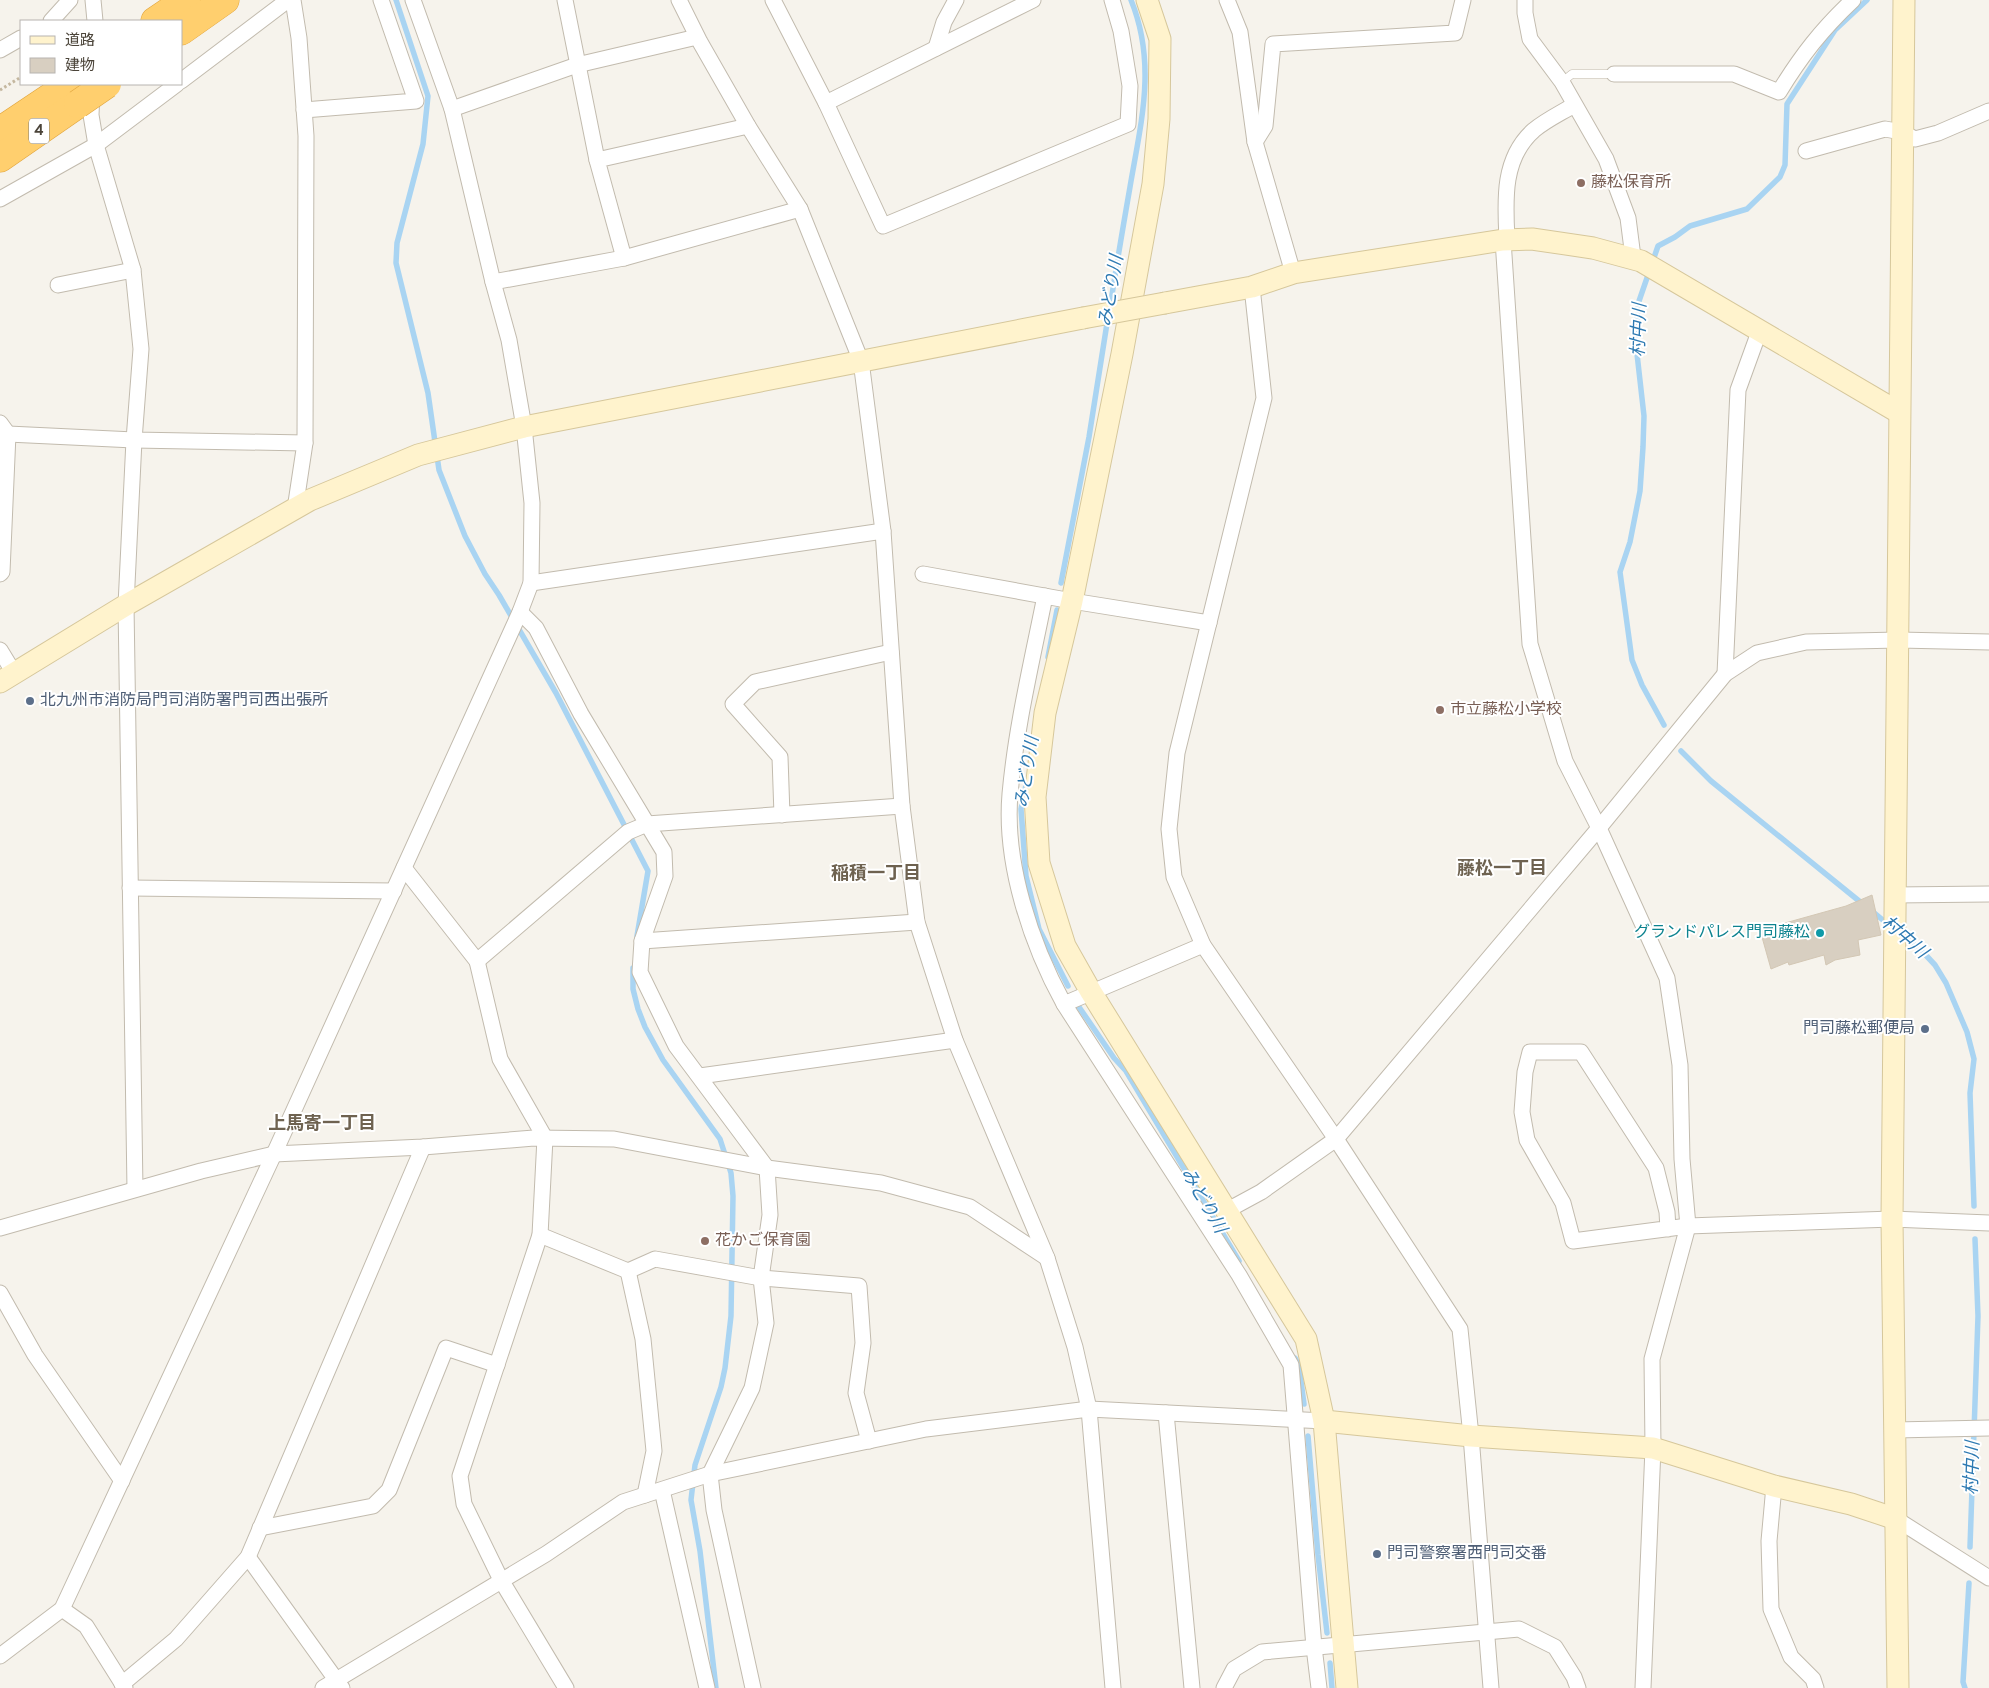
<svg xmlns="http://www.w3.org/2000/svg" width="1989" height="1688" viewBox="0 0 1989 1688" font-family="Overpass,'Noto Sans JP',sans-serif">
	<rect width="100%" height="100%" fill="#f6f3ec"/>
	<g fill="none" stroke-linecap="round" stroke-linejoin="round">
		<g stroke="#a9d4f2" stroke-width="5.5">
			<polyline points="396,0 428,96 423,144 397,243 396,263 428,393 439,470 465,536 485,574 499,595 556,693 648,871 637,936"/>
			<path d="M 1110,308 C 1116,268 1123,227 1130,187 C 1141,122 1157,64 1131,0"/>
			<polyline points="1061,583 1089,437 1108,317"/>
			<polyline points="1048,657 1057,610"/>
			<polyline points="1664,725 1642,685 1632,660 1620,572 1630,542 1640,491 1643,447 1644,416 1636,345 1638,304 1658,246 1675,237 1690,226 1747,209 1780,177 1785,165 1787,104 1835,30 1867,0"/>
			<polyline points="1681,751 1711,781 1864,905"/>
			<polyline points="1026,785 1021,809 1026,876 1039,929 1068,986"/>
			<polyline points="1872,911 1890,926"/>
			<polyline points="1899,933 1921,950 1935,965 1946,983 1967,1032 1974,1059 1970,1093 1974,1206"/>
			<polyline points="633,968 633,989 638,1009 645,1027 663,1060 720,1139 731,1173 733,1196 731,1316 725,1368 721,1387 695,1465 691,1500 700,1551 716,1688"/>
			<polyline points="1079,1007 1114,1058 1126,1071 1239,1261"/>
			<polyline points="1295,1358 1299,1366 1304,1404"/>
			<polyline points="1308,1436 1318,1555 1327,1633"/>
			<polyline points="1970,1547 1978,1316 1975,1239"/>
			<polyline points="1330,1663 1332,1688"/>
			<polyline points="1965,1688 1963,1682 1969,1583"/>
		</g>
	</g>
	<polygon fill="#d8cfc1" stroke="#d3c7b4" points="1872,895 1881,935 1858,940 1860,955 1835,960 1826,965 1824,955 1789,965 1788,962 1771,969 1760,930 1846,906"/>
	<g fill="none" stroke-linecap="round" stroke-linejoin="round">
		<g stroke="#c2bbae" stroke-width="9">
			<polyline id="lane" points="1562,82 1572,74 1614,74"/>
		</g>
		<g stroke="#c2bbae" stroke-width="17">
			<g id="street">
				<polyline points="93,0 95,21"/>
				<polyline points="293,0 299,38 306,136 305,443 295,509"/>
				<polyline points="565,0 597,160"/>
				<polyline points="679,0 700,42 748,126 800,209 861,361 883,531 902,806 917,922 955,1040 1047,1258 1075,1347 1089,1409 1113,1688"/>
				<polyline points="773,0 826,103 1033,0"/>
				<polyline points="1227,0 1240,32 1255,142 1293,273"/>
				<polyline points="1525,0 1525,13 1530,39 1562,82 1606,159 1628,218 1633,257"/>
				<polyline points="51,21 70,0"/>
				<polyline points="936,48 944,22 956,0"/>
				<polyline points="0,50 21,38"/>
				<path d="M 1614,74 L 1734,74 L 1779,92 C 1801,56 1822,29 1853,0"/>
				<polyline points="181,81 288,0"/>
				<polyline points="92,92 91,115 96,145 133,270 141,349 134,440 126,605 135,1189"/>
				<polyline points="826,103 883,226 1128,124 1130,86 1121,31 1112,0"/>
				<polyline points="452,109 577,65 697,37"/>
				<polyline points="304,110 416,101 381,0"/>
				<polyline points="1255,142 1265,126 1273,44 1455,33 1463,0"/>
				<polyline points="1806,151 1885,129 1902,132 1915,139 1938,133 1989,111"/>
				<polyline points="0,199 96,145 177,84"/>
				<path d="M 1507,239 C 1505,201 1502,158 1534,130 C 1546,120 1561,113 1574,105"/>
				<polyline points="1503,240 1530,644 1565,761 1599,828 1667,978 1680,1065 1682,1159 1688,1226 1652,1359 1653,1448 1643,1688"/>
				<polyline points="624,258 597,160 748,126"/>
				<polyline points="493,282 624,258 800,209"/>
				<polyline points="58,285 133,270"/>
				<polyline points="1252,287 1264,398 1177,753 1169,829 1174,877 1203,945 1336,1139 1460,1329 1471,1436 1491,1688"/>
				<polyline points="0,423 8,434 2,572 0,574"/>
				<polyline points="0,439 8,434 134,440 305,443"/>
				<polyline points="923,574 1072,601 1209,623"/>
				<polyline points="531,583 883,531"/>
				<path d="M 1045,596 C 1032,661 1016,727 1010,794 C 1004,863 1031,944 1064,1004 L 1203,945"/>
				<polyline points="520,612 536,628 581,714 664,852 665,876 642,941 640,972 676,1046 767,1168 770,1215 761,1278 766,1323 752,1388 710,1474 714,1510 753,1688"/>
				<polyline points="0,650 14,673"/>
				<polyline points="1725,674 1738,390 1759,332"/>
				<polyline points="782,815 780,757 733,704 755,682 891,652"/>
				<polyline points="404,868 477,961 628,832 647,824 902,806"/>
				<polyline points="130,888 394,891"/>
				<polyline points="1894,895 1989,894"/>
				<polyline points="642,941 917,922"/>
				<polyline points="477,961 500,1059 545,1138 540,1235 460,1476 464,1504 501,1580 566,1688"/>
				<polyline points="1064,1004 1239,1275 1291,1365 1314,1647 1319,1688"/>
				<polyline points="700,1076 955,1040"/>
				<polyline points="1226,1211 1261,1192 1336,1139 1599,828 1725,674 1757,653 1806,642 1899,640 1989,642"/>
				<polyline points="0,1228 201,1171 274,1154 423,1147 534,1138 614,1139 767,1168 881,1183 970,1207 1047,1258"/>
				<polyline points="1668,1229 1667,1212 1656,1168 1581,1052 1530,1052 1525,1072 1522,1112 1527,1140 1563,1203 1573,1241 1688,1226 1892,1219 1989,1223"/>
				<polyline points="540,1235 628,1271 655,1259 761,1278 859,1286 863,1343 856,1393 869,1441"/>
				<polyline points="628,1271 643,1339 654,1451 645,1495"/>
				<polyline points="0,1293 35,1355 122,1481"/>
				<polyline points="1166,1413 1192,1688"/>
				<polyline points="1895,1430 1989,1428"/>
				<polyline points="1774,1486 1769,1541 1771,1609 1791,1657 1813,1679 1816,1688"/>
				<polyline points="662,1490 707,1688"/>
				<polyline points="1896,1519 1989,1578"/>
				<polyline points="260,1528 373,1506 389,1490 446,1348 497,1365"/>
				<polyline points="248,1557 342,1688"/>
				<polyline points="62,1609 86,1626 125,1688"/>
				<polyline points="0,1656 62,1609 274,1154 520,612 531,583 532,503 524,427 509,340 493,282 452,109 413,0"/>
				<polyline points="122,1684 176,1639 248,1557 423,1147"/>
				<polyline points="323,1688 546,1554 623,1502 710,1474 926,1429 1089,1409 1324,1421"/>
				<polyline points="1224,1688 1234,1669 1262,1652 1519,1629 1555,1647 1574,1677 1578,1688"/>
			</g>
		</g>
		<g stroke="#d6c79b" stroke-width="23">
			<g id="secondary">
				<polyline points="1147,0 1160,39 1159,119 1153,184 1122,354 1072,601 1045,713 1035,797 1039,863 1065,946 1091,992 1306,1339 1324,1421 1347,1688"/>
				<polyline points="1165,303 1252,287 1293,273 1503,240 1532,239 1593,248 1641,261 1898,412"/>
				<polyline points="0,682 126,605 310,500 418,455 524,427 1083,318"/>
				<polyline points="1324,1421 1471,1436 1653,1448 1774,1486 1851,1504 1896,1519"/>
				<polyline points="1898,1688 1892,1219 1904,0"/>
			</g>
		</g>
		<g stroke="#e0a43c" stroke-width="29">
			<g id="highway">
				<polyline points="155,21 186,0"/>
				<polyline points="181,31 225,0"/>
				<polyline points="0,131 70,84"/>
				<polyline points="0,158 78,104"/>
			</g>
		</g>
		<polyline stroke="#c4b79f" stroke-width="3" stroke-dasharray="2.5 2.5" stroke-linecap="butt" points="0,90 21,77"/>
		<use href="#lane" stroke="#fff" stroke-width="8"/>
		<use href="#street" stroke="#fff" stroke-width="15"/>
		<use href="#secondary" stroke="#fff3cd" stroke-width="21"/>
		<use href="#highway" stroke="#ffcf6e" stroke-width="28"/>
		<g stroke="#d6c79b" stroke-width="23" stroke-linecap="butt">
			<polyline id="secondary-bridge" points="1083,318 1165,303"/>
		</g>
		<g stroke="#e0a43c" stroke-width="29" stroke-linecap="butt">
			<polyline id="highway-bridge" points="78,104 107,84"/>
		</g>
		<use href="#secondary-bridge" stroke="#fff3cd" stroke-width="21"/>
		<use href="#highway-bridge" stroke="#ffcf6e" stroke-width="28"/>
	</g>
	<g fill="#8d6e63" stroke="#fff" stroke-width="2">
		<circle cx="1581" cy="183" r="5"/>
		<circle cx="1440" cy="710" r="5"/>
		<circle cx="705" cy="1241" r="5"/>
	</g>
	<g fill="#5c6f8a" stroke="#fff" stroke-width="2">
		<circle cx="30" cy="701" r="5"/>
		<circle cx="1925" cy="1029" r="5"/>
		<circle cx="1377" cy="1554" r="5"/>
	</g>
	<circle fill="#0f9aa8" stroke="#fff" stroke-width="2" cx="1820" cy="933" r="5"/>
	<g text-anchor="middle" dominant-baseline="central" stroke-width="4" stroke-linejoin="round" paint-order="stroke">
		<rect fill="#fff" stroke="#817c74" stroke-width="1" x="29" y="118.5" width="20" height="25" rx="4"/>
		<g font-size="15" font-weight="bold" fill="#4b4439">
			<text x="39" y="131">4</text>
		</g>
		<g font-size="16" fill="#785e54" stroke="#fff" text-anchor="start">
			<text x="1591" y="183">藤松保育所</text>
			<text x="1450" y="710">市立藤松小学校</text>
			<text x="715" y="1241">花かご保育園</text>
		</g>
		<g font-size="16" fill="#4e5e75" stroke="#fff" text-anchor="start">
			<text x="40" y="701">北九州市消防局門司消防署門司西出張所</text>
			<text x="1915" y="1029" text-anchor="end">門司藤松郵便局</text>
			<text x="1387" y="1554">門司警察署西門司交番</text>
		</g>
		<g font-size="16" fill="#0d838f" stroke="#fff" text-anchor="end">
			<text x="1810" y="933">グランドパレス門司藤松</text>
		</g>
		<g font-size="18" font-style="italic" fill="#2e7ab2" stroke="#fff">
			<text transform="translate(1112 291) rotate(-80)">みどり川</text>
			<text transform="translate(1640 330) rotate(-88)">村中川</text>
			<text transform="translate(1028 772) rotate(-81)">みどり川</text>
			<text transform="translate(1904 938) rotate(41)">村中川</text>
			<text transform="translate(1203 1201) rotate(60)">みどり川</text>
			<text transform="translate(1973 1468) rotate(-88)">村中川</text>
		</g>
		<g font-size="18" font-weight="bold" fill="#6e6250" stroke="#fff">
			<text x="1502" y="869">藤松一丁目</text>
			<text x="876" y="874">稲積一丁目</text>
			<text x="322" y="1124">上馬寄一丁目</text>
		</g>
	</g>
	<rect x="20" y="20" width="162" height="65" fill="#ffffff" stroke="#b7b4b0"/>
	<rect x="30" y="36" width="25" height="8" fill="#fff3cd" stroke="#b7b4b0"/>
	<text x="65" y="45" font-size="15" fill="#4b4439">道路</text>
	<rect x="30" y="58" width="25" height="15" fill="#d8cfc1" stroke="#b7b4b0"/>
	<text x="65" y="70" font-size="15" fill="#4b4439">建物</text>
</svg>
